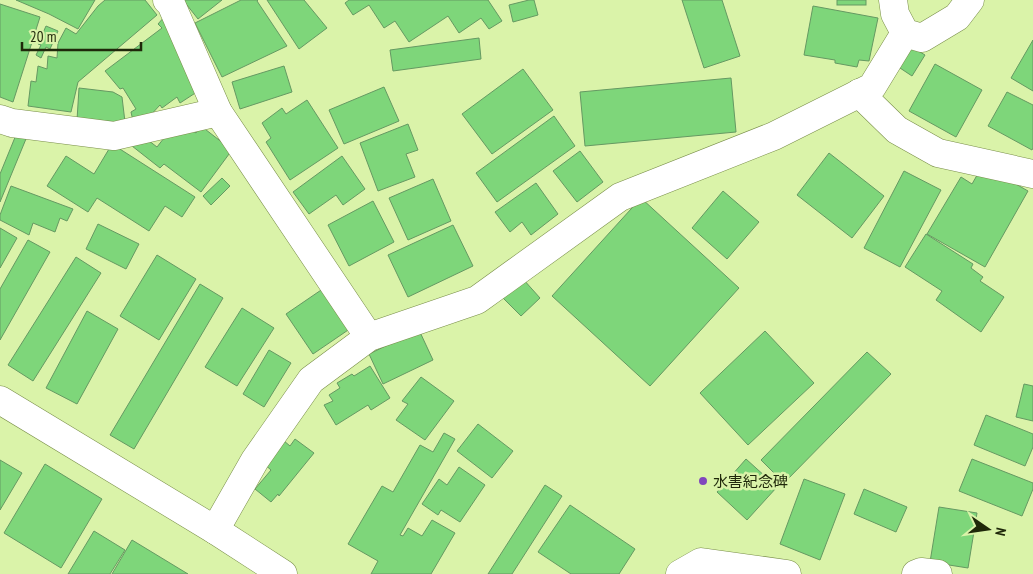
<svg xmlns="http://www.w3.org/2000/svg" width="1033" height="574" viewBox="0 0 1033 574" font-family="'PT Sans Narrow','Noto Sans JP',sans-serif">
	<rect width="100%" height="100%" fill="#daf3a9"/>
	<g fill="#7ed67a" stroke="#659962">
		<polygon points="16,0 95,0 78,29 49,14"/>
		<polygon points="105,0 145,0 157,15 78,82 71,112 28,106 31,81 36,82 38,66 47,69 48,56 57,58 58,43 66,28 76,34 98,6"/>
		<polygon points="183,0 222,0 198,19"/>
		<polygon points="241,0 258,0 257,1 287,46 222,77 195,23"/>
		<polygon points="267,0 304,0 327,28 299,49"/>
		<polygon points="349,0 488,0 502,21 489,29 481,18 459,33 448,16 409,42 395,21 384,28 369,5 353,15 345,3"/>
		<polygon points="529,0 534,0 538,15 513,22 509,5"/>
		<polygon points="682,0 722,0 740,56 704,68"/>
		<rect x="837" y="0" width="29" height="5"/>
		<polygon points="0,4 40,17 13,102 0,97"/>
		<polygon points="813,6 878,18 869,61 859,60 857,67 835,63 835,60 804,55"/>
		<polygon points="165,16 203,88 180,103 177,97 162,108 160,105 147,119 133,121 131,112 136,109 123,88 120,89 105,71 162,28 158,24"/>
		<polygon points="46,26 58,31 50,49 46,47 41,58 36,55 41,45 38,44"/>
		<polygon points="479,38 481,59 393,71 390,50"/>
		<polygon points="1033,40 1033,91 1011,78"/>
		<polygon points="907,44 925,55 912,76 894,64"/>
		<polygon points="935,64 982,90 956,137 909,111"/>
		<polygon points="284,66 292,92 240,109 232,82"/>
		<polygon points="523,69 553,110 492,154 462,114"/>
		<polygon points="731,78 736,132 585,146 580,92"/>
		<polygon points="384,87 399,121 344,144 329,110"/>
		<polygon points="79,88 113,92 122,97 125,122 77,120"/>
		<polygon points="1007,92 1033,105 1033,148 1032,150 988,126"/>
		<polygon points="307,100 338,148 290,180 266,142 271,138 262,123 282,108 286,114"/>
		<polygon points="554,116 575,146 497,202 476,173"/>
		<polygon points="408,124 418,150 406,154 415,177 378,191 360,143"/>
		<polygon points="187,126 196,133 201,126 232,150 201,192 164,164 160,168 132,146 140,134 157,147 171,129 179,136"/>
		<polygon points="18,130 28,134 0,202 0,174"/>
		<polygon points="112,144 195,197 182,217 165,206 149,231 97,198 88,212 47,186 66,156 94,174"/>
		<polygon points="580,151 603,182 577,202 553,171"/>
		<polygon points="829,153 884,196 852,238 797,195"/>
		<polygon points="342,156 365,189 343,205 336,195 309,214 293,192"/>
		<polygon points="980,170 1000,175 1028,191 985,267 927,234 961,177 972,184"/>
		<polygon points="904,171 941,190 900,267 864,248"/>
		<polygon points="222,178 230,186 211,205 203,196"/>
		<polygon points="433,179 451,221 408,240 389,198"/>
		<polygon points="536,183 558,214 531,235 522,222 510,232 495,212"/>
		<polygon points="11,186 73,209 67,221 60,218 55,232 33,223 29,235 0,220 0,215"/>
		<polygon points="723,191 759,222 727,259 692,228"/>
		<polygon points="641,198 739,288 650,386 552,296"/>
		<polygon points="373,201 394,242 349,266 328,225"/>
		<polygon points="98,224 139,244 126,269 86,249"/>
		<polygon points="453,225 473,266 408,297 388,255"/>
		<polygon points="0,228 17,238 0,268"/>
		<polygon points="926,234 973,264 971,268 983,277 980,281 1004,297 981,332 936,300 942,291 905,267"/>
		<polygon points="28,240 50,252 0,340 0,289"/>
		<polygon points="157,255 196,279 159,340 120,316"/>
		<polygon points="76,257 101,273 33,381 8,365"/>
		<polygon points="523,279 540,298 521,316 503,298"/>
		<polygon points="200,284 223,298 134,449 110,435"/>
		<polygon points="327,286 354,326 313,354 286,314"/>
		<polygon points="242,308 274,328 237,386 205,367"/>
		<polygon points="87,311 118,329 77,404 46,388"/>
		<polygon points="419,330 433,360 383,384 369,354"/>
		<polygon points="765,331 814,383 748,445 700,393"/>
		<polygon points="269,350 291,363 264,407 243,394"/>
		<polygon points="867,352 891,374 784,483 761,460"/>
		<polygon points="370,366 390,398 371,410 368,405 336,425 324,405 333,401 329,395 340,388 337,383 352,374 354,376"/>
		<polygon points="421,377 454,401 425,440 396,420 408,404 402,401"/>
		<polygon points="1024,384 1033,386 1033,421 1016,417"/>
		<polygon points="986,415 1033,434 1033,447 1025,466 974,445"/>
		<polygon points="478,424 513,451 492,478 457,451"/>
		<polygon points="444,433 455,439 400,535 403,536 408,528 422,536 432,520 455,533 431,574 371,574 378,561 348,544 382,486 393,492 420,445 433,452"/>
		<polygon points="277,435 290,446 295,439 314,453 279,496 278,494 271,502 255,489 271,470 263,463"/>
		<polygon points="746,459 777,487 747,520 717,492"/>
		<polygon points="972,459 1033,483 1033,489 1022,516 959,491"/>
		<polygon points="0,460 22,473 0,510"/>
		<polygon points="45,464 102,499 61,568 4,533"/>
		<polygon points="459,467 485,485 460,522 441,510 438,515 422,504 439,479 447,485"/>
		<polygon points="804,479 845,494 820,560 780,544"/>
		<polygon points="545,485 562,496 512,574 488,574"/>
		<polygon points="864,489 907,507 896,532 854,514"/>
		<polygon points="570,505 635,549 619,574 571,574 538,552"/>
		<polygon points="939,507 977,513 968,568 930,562"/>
		<polygon points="94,531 125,550 110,574 68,574"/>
		<polygon points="132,540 188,574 112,574"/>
	</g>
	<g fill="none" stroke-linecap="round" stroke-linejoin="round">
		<g stroke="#798e49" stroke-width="29">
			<g id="minor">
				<polyline points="167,0 171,4 218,112 369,337"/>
				<polyline points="893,0 895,14 905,33 922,38 957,17 970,0"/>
				<polyline points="859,93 897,130 938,153 1033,174"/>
				<polyline points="0,119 12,123 114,136 218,112"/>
				<polyline points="0,400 215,530 283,574"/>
				<polyline points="215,530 255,460 311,380 369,337 477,300 620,197 774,136 872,87 905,33"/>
				<polyline points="680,574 701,562 787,574"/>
				<polyline points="916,574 921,572 938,574"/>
			</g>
		</g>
		<use href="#minor" stroke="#fff" stroke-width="28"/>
	</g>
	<circle fill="#8046bd" stroke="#daf3a9" stroke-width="2" cx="703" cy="481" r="5"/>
	<g text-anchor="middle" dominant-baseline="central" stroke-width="5" stroke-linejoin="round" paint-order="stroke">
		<g font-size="15" fill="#1f280a" stroke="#daf3a9" text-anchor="start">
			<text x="713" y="481">水害紀念碑</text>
		</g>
	</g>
	<g transform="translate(988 529) rotate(103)" stroke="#daf3a9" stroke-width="4" paint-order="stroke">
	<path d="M0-4L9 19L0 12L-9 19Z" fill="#1f280a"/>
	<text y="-8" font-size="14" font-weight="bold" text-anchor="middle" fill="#1f280a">N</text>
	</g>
	<path d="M22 42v8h119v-8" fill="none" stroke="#1f280a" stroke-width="2.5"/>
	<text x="30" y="42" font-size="15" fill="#1f280a" stroke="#daf3a9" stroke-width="4" paint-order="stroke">20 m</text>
</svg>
